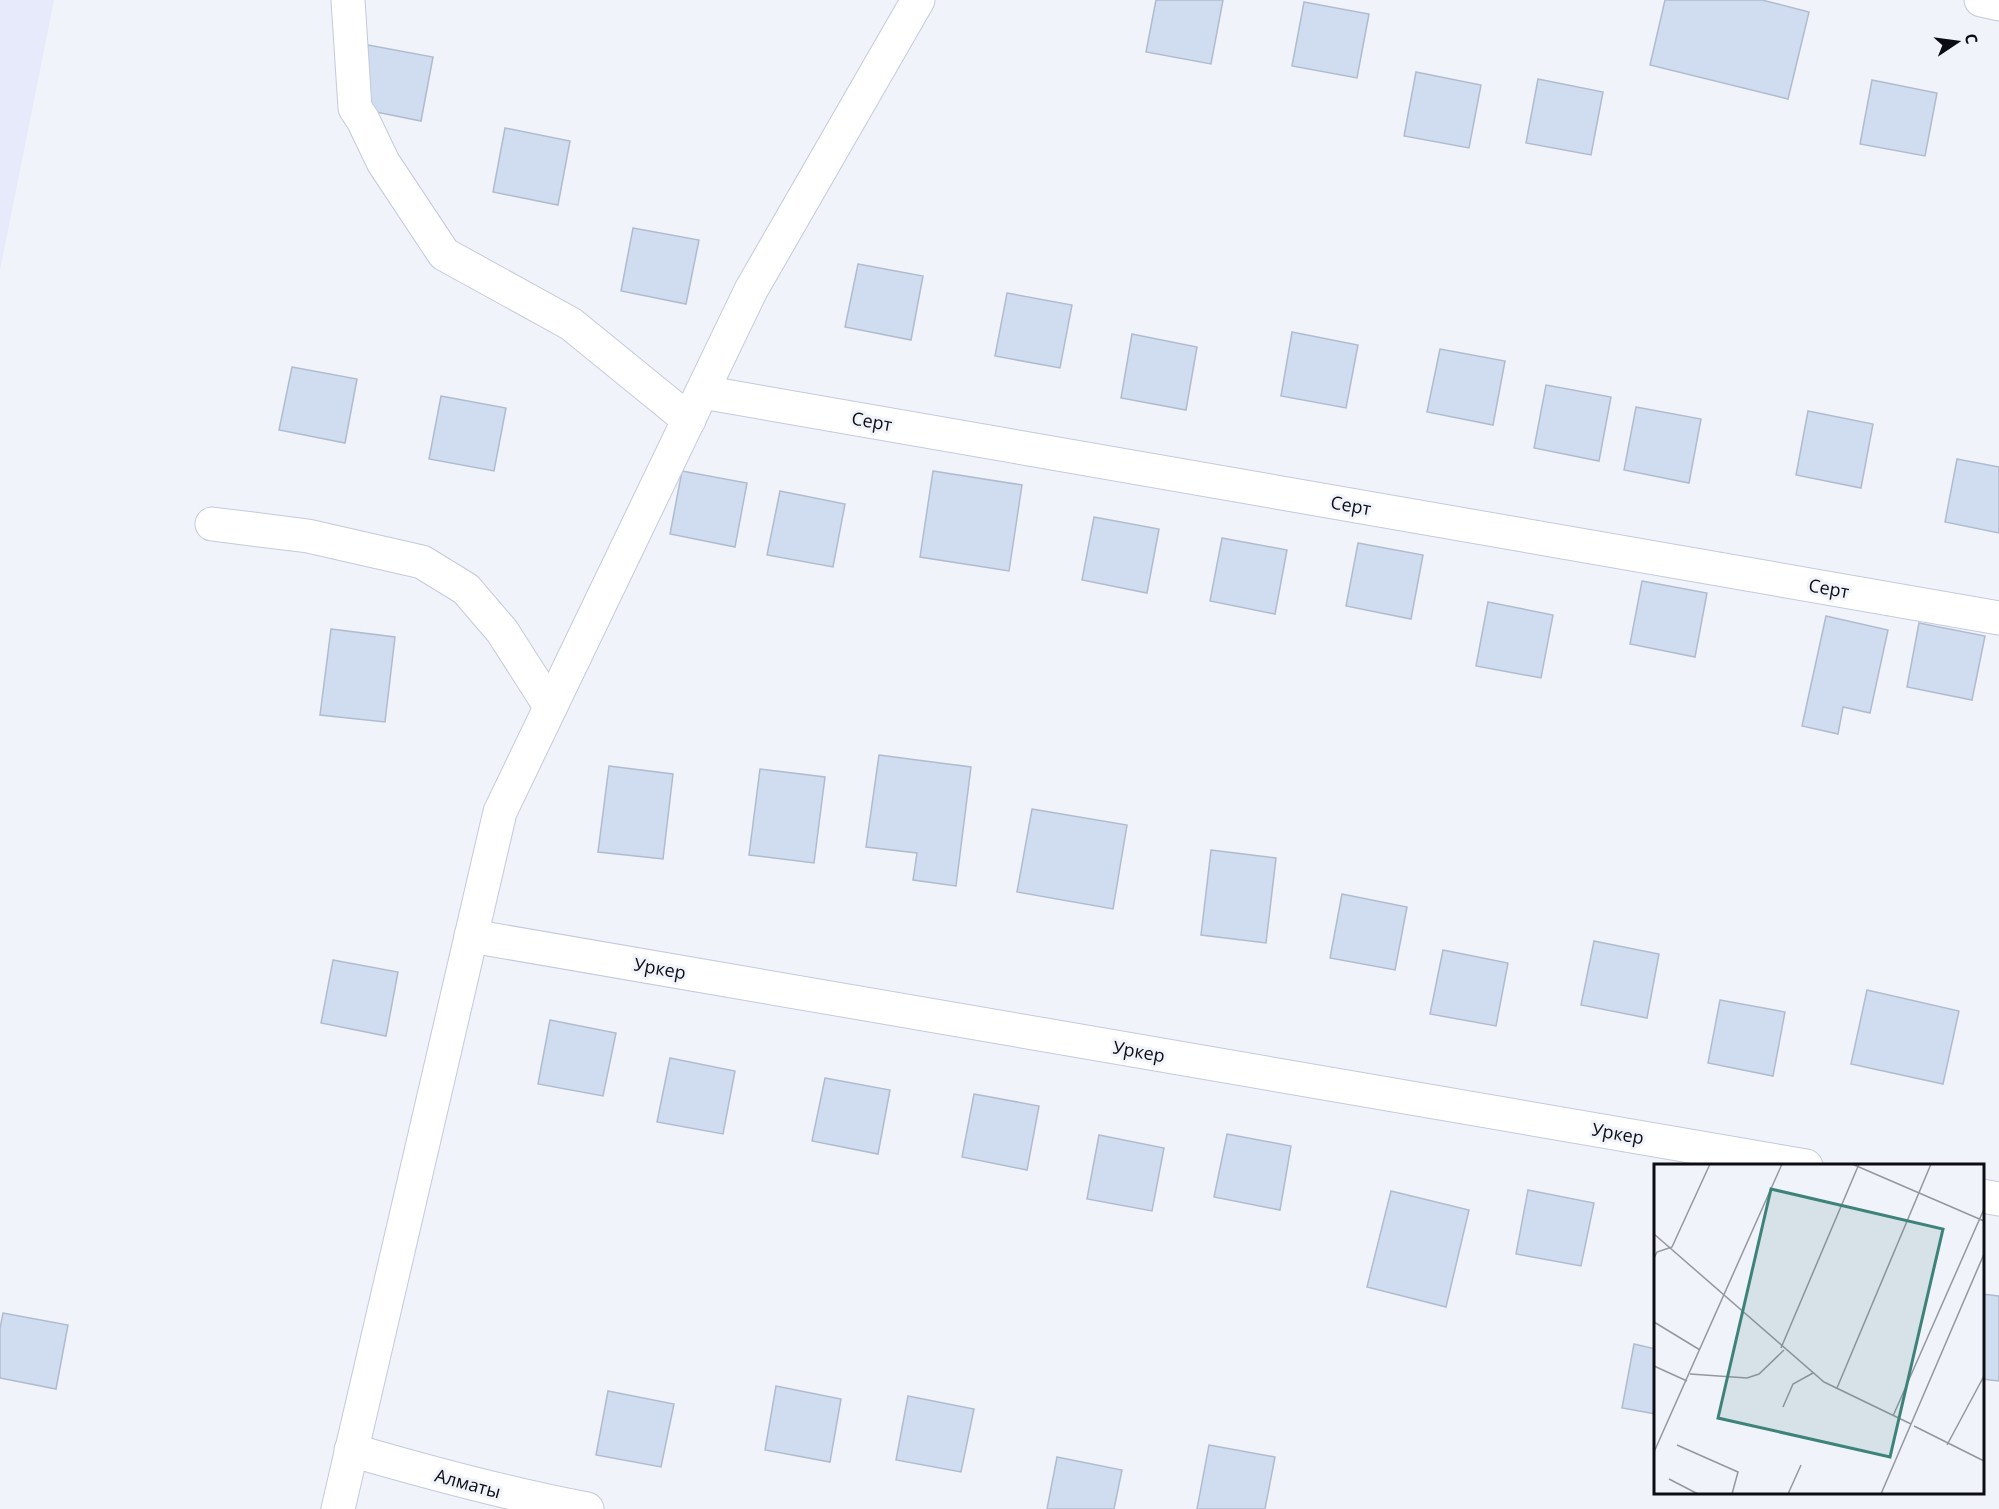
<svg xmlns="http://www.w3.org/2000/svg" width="1999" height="1509" viewBox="0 0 1999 1509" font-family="'Open Sans',sans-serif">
	<rect width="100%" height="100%" fill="#f1f3fb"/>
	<polygon fill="#e7eafb" points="0,0 54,0 0,270"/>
	<g fill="#d0dcef" stroke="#b0bcce" stroke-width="1.5">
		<polygon points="1156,0 1223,0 1211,64 1146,52"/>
		<polygon points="1665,0 1762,0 1809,12 1788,99 1650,65"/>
		<polygon points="1304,2 1369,14 1357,78 1292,66"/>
		<polygon points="368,45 433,57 421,121 356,108"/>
		<polygon points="1416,72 1481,85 1469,148 1404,136"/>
		<polygon points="1538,79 1603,92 1591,155 1526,143"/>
		<polygon points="1872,80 1937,93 1925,156 1860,144"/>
		<polygon points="505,128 570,141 558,205 493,192"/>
		<polygon points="633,228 699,240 686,304 621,291"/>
		<polygon points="858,264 923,276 911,340 845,327"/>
		<polygon points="1007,293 1072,305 1060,368 995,356"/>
		<polygon points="1292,332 1358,345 1346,408 1281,396"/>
		<polygon points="1132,334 1197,347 1186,410 1121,398"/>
		<polygon points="1440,349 1505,361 1493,425 1427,412"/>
		<polygon points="292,367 357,379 345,443 279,430"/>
		<polygon points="1546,385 1611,397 1599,461 1534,448"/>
		<polygon points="441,396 506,408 494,471 429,459"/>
		<polygon points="1636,407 1701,419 1689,483 1624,470"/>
		<polygon points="1808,411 1873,424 1861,488 1796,475"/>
		<polygon points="1957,459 1999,467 1999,533 1945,522"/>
		<polygon points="682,471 747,483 735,547 670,534"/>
		<polygon points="933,471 1022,485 1009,571 920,557"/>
		<polygon points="780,491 845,504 833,567 767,555"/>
		<polygon points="1094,517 1159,529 1147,593 1082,580"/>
		<polygon points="1222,538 1287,550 1275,614 1210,601"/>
		<polygon points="1358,543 1423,555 1411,619 1346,606"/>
		<polygon points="1642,581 1707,593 1695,657 1630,644"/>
		<polygon points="1488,602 1553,615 1541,678 1476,666"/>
		<polygon points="1826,616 1888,630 1870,713 1843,707 1838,734 1802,726"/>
		<polygon points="1919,623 1985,636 1972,700 1907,687"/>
		<polygon points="331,629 395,637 385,722 320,715"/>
		<polygon points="879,755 971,767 956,886 913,880 917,853 866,847"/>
		<polygon points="609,766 673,774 663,859 598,852"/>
		<polygon points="760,769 825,777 814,863 749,855"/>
		<polygon points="1032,809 1127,825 1113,909 1017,892"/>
		<polygon points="1211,850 1276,858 1266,943 1201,935"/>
		<polygon points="1342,894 1407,907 1395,970 1330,958"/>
		<polygon points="1594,941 1659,954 1647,1018 1581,1005"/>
		<polygon points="1443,950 1508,963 1496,1026 1430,1014"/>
		<polygon points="333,960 398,972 386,1036 321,1023"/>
		<polygon points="1867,990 1959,1011 1943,1084 1851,1064"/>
		<polygon points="1720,1000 1785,1012 1773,1076 1708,1063"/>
		<polygon points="550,1020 616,1033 603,1096 538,1084"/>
		<polygon points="670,1058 735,1071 723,1134 657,1122"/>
		<polygon points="825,1078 890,1090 878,1154 812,1141"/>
		<polygon points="974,1094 1039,1106 1027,1170 962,1157"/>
		<polygon points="1227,1134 1291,1146 1280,1210 1214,1197"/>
		<polygon points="1099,1135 1164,1148 1152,1211 1087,1199"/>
		<polygon points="1528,1190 1594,1203 1581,1266 1516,1254"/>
		<polygon points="1391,1191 1469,1210 1446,1307 1367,1287"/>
		<polygon points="1982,1294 1999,1296 1999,1381 1982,1379"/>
		<polygon points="3,1313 68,1325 56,1389 0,1378 0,1328"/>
		<polygon points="1634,1344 1656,1349 1656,1414 1622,1408"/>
		<polygon points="776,1386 841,1399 830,1462 765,1450"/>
		<polygon points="608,1391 674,1404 661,1467 596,1455"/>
		<polygon points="908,1396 974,1409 961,1472 896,1460"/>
		<polygon points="1209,1445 1275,1457 1265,1509 1197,1509"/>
		<polygon points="1057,1457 1122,1470 1114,1509 1047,1509"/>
	</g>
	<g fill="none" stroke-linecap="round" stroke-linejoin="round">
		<g stroke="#c4c9dd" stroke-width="35">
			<g id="minor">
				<polyline points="348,0 355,108 363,120 383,162 444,254 571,324 689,420"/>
				<polyline points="1981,0 1999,4"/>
				<polyline points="702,392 1999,618"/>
				<polyline points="212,524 308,536 422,562 466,589 502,631 550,706"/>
				<polyline points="471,936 1806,1166"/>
				<polyline points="1982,1196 1999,1199"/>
				<path d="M 351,1450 C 430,1473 507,1494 587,1509"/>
				<polyline points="338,1509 500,812 751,290 918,0"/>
			</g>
		</g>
		<use href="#minor" stroke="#fff" stroke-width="33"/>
	</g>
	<g text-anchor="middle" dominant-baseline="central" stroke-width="6" stroke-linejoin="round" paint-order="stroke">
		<g font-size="18" fill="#0c0d14" stroke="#f1f3fb">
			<text transform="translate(872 421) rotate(10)">Серт</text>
			<text transform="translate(1351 505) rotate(10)">Серт</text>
			<text transform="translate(1829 588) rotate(10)">Серт</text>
			<text transform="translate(660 968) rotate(10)">Уркер</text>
			<text transform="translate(1139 1051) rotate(10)">Уркер</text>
			<text transform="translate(1618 1133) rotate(10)">Уркер</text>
			<text transform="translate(468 1483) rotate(15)">Алматы</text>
		</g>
	</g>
	<g transform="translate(1654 1164)">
		<rect width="330" height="330" fill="#f1f3fb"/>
		<path fill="none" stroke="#95979f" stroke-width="1.5" d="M 198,0 L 330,57M 0,70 L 170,218 L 257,260M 0,94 L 3,88 L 18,83 L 56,0M 0,158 L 46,186M 127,184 L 205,0M 0,202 L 33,217M 36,210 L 93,214 L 105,210 L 130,186M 183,224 L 277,0M 129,243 L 139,220 L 159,209M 239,252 L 330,45M 260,262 L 330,297M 23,281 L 84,308 L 78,330M 293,281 L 330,212M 0,288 L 128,0M 15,315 L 44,330M 134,330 L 147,301M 227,330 L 330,90"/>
		<path fill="#3d837a" fill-opacity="0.15" stroke="#3d837a" stroke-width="3" d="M 117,25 L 289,65 L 236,293 L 64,254 Z"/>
		<rect width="330" height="330" fill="none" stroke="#0c0d14" stroke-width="3"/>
	</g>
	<g transform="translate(1957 42) rotate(77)" stroke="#f1f3fb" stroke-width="4.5" paint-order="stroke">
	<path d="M0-4.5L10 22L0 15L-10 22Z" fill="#0c0d14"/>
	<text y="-9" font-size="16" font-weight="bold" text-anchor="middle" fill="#0c0d14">С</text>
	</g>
</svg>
